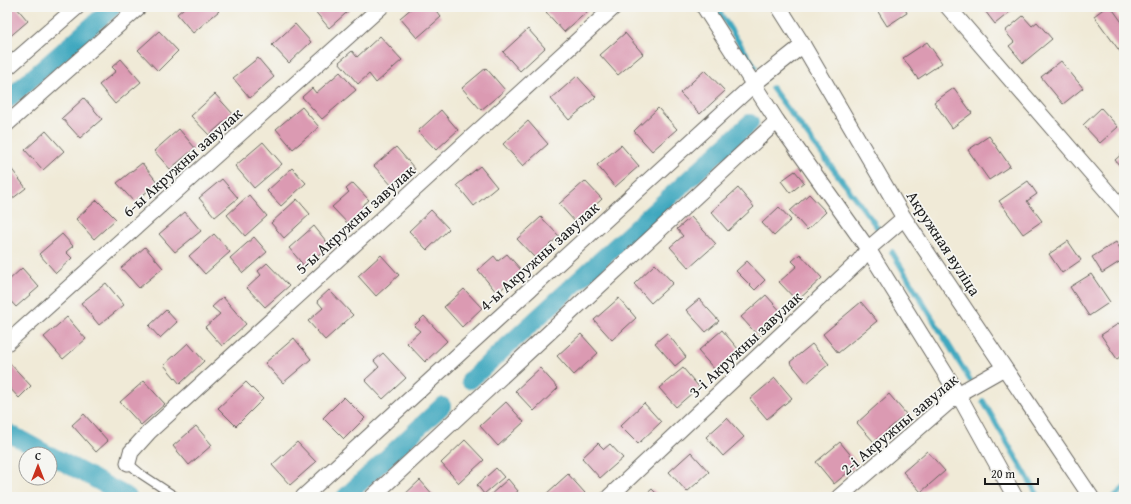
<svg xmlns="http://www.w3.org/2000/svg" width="1131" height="504" viewBox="0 0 1131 504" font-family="'Gentium Book Plus',serif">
	<rect width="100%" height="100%" fill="#f6f6f2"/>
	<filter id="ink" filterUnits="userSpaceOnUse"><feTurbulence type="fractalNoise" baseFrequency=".025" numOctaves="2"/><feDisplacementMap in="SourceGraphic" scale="8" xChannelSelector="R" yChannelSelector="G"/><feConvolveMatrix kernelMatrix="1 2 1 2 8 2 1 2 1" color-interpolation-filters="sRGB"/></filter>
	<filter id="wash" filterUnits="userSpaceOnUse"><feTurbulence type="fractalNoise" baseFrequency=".012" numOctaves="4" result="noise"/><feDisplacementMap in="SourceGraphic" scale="16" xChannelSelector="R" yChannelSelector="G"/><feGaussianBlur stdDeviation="0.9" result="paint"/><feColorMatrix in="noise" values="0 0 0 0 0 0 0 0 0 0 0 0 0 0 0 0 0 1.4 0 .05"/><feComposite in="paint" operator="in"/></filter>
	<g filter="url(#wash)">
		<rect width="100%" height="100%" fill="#f0ead7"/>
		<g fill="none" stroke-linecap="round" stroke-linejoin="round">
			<g stroke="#3fa8bf" stroke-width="5.5">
				<polyline points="716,7 755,67"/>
				<polyline points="772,88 877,227"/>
				<polyline points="892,252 970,380"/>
				<polyline points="983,401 1039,497"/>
				<polyline points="1114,497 1124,488"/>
			</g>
			<g stroke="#3fa8bf" stroke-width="18">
				<polyline points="7,100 113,7"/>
				<polyline points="470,380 750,123"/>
				<polyline points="7,432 47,454"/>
				<polyline points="50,455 128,497"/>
				<polyline points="345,497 442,406"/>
			</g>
		</g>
		<g id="blocks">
			<g fill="#db9ab2">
				<polygon points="7,7 16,7 28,21 7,39"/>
				<polygon points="185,7 215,7 219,11 193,33 177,14"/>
				<polygon points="314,7 353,7 329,28 313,9"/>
				<polygon points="413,7 433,7 441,17 417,38 400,18"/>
				<polygon points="552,7 585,7 588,11 564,32 546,12"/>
				<polygon points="875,7 904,7 907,13 887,26"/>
				<polygon points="982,7 1016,7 995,24"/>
				<polygon points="1106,7 1111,7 1124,25 1124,51 1121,53 1094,16"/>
				<polygon points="1023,16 1032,26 1037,22 1052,39 1023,63 1009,46 1014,42 1005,31"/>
				<polygon points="295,24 311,42 289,63 272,45"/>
				<polygon points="528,29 545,48 520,71 503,52"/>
				<polygon points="159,31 178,51 158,71 138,50"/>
				<polygon points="625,33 643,54 618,75 600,55"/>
				<polygon points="380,36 402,60 376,83 369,74 358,84 339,62 352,51 357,57"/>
				<polygon points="927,42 942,63 918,79 903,58"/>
				<polygon points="258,58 274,77 250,98 233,78"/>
				<polygon points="121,59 141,82 115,104 99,85 116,71 112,67"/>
				<polygon points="1061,61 1083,88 1063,104 1041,77"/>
				<polygon points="486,68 505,90 481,110 462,88"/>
				<polygon points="705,70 725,91 700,114 680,93"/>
				<polygon points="340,72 356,90 322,119 302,97 312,88 316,93"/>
				<polygon points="577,76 596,97 569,120 551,99"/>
				<polygon points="954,88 972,113 952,128 934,102"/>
				<polygon points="215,94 233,114 209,135 191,116"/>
				<polygon points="84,98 102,119 80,138 62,118"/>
				<polygon points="302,107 319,127 293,149 276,129"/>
				<polygon points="658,108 677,129 652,151 634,131"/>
				<polygon points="1101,108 1118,127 1100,143 1083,125"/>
				<polygon points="441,110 458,130 436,150 418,131"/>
				<polygon points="528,121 548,144 523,166 503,144"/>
				<polygon points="179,129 195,148 170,169 154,151"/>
				<polygon points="46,131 64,151 43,170 25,150"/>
				<polygon points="989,136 1010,166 989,180 968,150"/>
				<polygon points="263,142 282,164 254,188 235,166"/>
				<polygon points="621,145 639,166 615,187 597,165"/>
				<polygon points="396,147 415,169 394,188 374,166"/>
				<polygon points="1124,152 1124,171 1115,160"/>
				<polygon points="142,163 158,183 134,202 117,183"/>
				<polygon points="480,166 497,187 474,206 457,185"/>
				<polygon points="10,167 26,188 7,203 7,170"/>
				<polygon points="292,168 306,183 281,206 267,191"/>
				<polygon points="795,171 804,182 790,193 781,181"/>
				<polygon points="222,179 238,198 215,217 199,198"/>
				<polygon points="585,181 602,199 576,223 559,204"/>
				<polygon points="1028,181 1037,194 1027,201 1042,221 1023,234 999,201"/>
				<polygon points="353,183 369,200 362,206 367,211 350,226 332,207 349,192 346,189"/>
				<polygon points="738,188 754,207 728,231 711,212"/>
				<polygon points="809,194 826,212 807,230 790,211"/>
				<polygon points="249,195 267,216 245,236 227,215"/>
				<polygon points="297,199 310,214 284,238 271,223"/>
				<polygon points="97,200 116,219 94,239 76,219"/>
				<polygon points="779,207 791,220 774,236 762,223"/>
				<polygon points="431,210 449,229 427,250 409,231"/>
				<polygon points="185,212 201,231 175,252 159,234"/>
				<polygon points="541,217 559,236 535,258 517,239"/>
				<polygon points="691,217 716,244 689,268 670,247 683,236 677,229"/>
				<polygon points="314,226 330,246 305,267 289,248"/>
				<polygon points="62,234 73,246 66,252 72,258 56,273 39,254"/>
				<polygon points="214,234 230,252 205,274 189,256"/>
				<polygon points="254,237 267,252 243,273 230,258"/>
				<polygon points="1068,241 1081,260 1062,273 1049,254"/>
				<polygon points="1116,242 1124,255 1124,259 1102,273 1092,257"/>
				<polygon points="145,247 163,268 139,288 121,268"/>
				<polygon points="507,254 522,271 497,293 478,270 494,256 498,261"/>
				<polygon points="800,254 822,278 797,301 779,282 797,266 792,261"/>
				<polygon points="381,255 399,275 376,296 358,276"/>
				<polygon points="747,261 765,280 755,290 736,271"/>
				<polygon points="267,263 289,286 265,307 247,288 261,275 258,271"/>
				<polygon points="655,264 673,283 651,303 634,284"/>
				<polygon points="22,268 39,287 16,307 7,297 7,282"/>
				<polygon points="1091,274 1110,302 1089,316 1070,287"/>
				<polygon points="106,283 124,305 99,325 81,303"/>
				<polygon points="464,289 482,308 462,327 444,307"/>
				<polygon points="329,290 353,315 325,340 308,321 323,308 317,301"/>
				<polygon points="766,295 783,314 759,337 741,317"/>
				<polygon points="223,297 246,324 222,346 205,327 220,314 212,307"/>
				<polygon points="619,298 636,318 612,340 594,320"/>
				<polygon points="699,299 719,321 706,332 686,310"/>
				<polygon points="861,302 877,321 838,353 823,334"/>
				<polygon points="166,310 177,322 160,338 149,326"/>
				<polygon points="424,316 447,341 425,362 407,343 420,331 414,326"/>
				<polygon points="67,317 86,339 63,359 44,337"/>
				<polygon points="1121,322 1124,327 1124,354 1117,359 1101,335"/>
				<polygon points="722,330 739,350 716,371 698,351"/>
				<polygon points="667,333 686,357 675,366 655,343"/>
				<polygon points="581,334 598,353 574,375 557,356"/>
				<polygon points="294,338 311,359 283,383 265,363"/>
				<polygon points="188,343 204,361 180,384 164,365"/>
				<polygon points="812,344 829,364 807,383 790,362"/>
				<polygon points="383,353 406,378 383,399 365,380 379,367 374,361"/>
				<polygon points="7,360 31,386 19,398 7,385"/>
				<polygon points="540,368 558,388 534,411 515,391"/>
				<polygon points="683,368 699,387 676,407 659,388"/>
				<polygon points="775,378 792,398 767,419 750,399"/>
				<polygon points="144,381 165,404 141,425 120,402"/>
				<polygon points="246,382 263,399 236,426 218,408"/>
				<polygon points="889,394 906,414 874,442 857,423"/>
				<polygon points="344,397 365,418 344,439 323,418"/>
				<polygon points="506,402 524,422 498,446 480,426"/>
				<polygon points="644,403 661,422 638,444 620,426"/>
				<polygon points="84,414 108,441 96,452 72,425"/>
				<polygon points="727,418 744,437 723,456 706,437"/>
				<polygon points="196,426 212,445 189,465 173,446"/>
				<polygon points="465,440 484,460 459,483 441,463"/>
				<polygon points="297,442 316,462 290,485 272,465"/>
				<polygon points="840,442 858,464 834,484 816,462"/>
				<polygon points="598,443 604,449 610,444 623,458 600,478 582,458"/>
				<polygon points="927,451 945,471 921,492 903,472"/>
				<polygon points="691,452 709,472 687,492 669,472"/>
				<polygon points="496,468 504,477 484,494 477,485"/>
				<polygon points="568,474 585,493 581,497 549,497 546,494"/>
				<polygon points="508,479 518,491 511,497 490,497 489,496"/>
				<polygon points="420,480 435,497 402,497"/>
				<polygon points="652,489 660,497 643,497"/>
			</g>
		</g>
	</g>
	<g filter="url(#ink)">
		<use href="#blocks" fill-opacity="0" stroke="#66645d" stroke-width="1"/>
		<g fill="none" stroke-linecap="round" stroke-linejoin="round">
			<g stroke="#66645d" stroke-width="10">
				<polyline id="service" points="128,463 141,474 176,497"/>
			</g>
			<g stroke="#66645d" stroke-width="17">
				<g id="minor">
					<polyline points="704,7 777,121 868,249 958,394 1015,497"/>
					<polyline points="779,7 803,45 904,218 1091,497"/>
					<polyline points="948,7 1124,211"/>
					<polyline points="7,68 77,7"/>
					<polyline points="7,124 139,7"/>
					<polyline points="7,343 381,7"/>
					<polyline points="128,463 131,452 149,432 614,7"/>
					<polyline points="303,497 754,84 803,45"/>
					<polyline points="372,497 777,121"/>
					<polyline points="609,497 859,261 868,249 904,218"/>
					<polyline points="839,497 958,394 1004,368"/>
				</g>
			</g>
			<use href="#service" stroke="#fff" stroke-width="8"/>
			<use href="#minor" stroke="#fff" stroke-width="15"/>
		</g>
	</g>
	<g text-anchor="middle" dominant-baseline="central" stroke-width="3.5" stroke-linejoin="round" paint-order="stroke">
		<g font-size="16" fill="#1c1c1c" stroke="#f6f6f2">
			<text transform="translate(182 162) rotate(-42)">6-ы Акружны завулак</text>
			<text transform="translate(355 219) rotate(-42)">5-ы Акружны завулак</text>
			<text transform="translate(944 243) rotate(57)">Акружная вуліца</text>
			<text transform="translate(539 256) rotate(-42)">4-ы Акружны завулак</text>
			<text transform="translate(745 344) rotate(-43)">3-і Акружны завулак</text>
			<text transform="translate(899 424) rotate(-40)">2-і Акружны завулак</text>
		</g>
	</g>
	<rect width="1131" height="504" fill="none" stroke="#f6f6f2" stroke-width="24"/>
	<g transform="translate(38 466)"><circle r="19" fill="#f6f6f2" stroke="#9f9f9c"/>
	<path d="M0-3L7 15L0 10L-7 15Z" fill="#c8321e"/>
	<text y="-6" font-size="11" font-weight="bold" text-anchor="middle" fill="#1c1c1c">С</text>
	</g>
	<path d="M985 478v6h53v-6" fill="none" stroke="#1c1c1c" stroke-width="2"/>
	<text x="991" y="478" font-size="12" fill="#1c1c1c" stroke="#f6f6f2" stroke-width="3" paint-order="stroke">20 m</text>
</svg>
